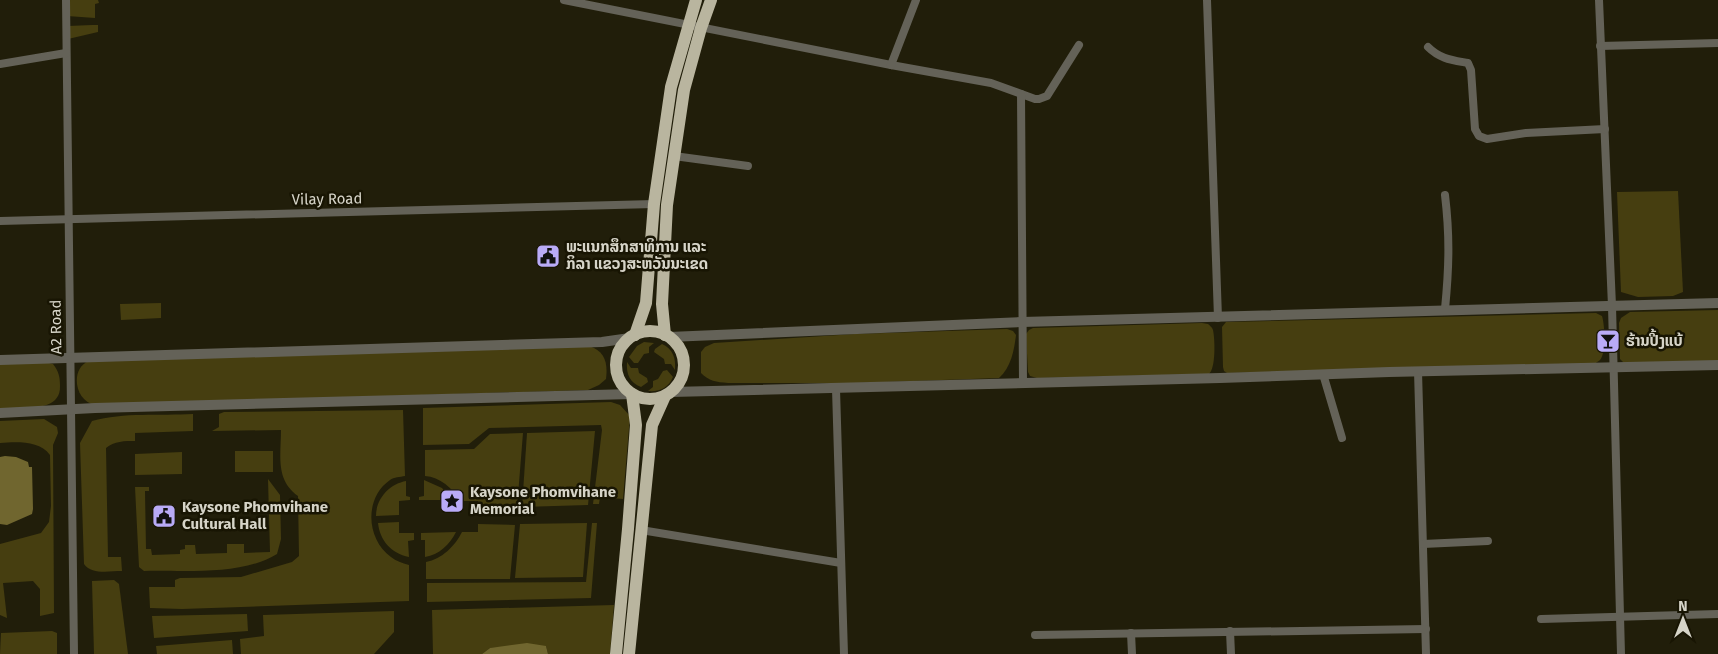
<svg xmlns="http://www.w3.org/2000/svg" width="1718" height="654" viewBox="0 0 1718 654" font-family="'Fira Sans','Noto Sans Lao',sans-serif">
	<rect width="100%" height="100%" fill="#211e0a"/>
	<g fill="#463e10">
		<polygon points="67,0 98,0 99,3 95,4 95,18 67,16"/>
		<polygon points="92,25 98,25 98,32 68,39 68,26"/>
		<polygon points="1678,191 1683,292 1673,296 1638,297 1621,292 1617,192"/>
		<polygon points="161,303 161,318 121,320 120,304"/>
		<polygon points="1718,310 1718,361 1624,363 1620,359 1619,323 1621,318 1630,312"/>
		<path d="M 1596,313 L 1602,316 C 1605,325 1606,354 1600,360 C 1598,362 1595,363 1593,365 L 1227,373 L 1224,371 L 1223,367 L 1222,327 L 1226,322 Z"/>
		<path d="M 1202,323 L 1208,324 C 1210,326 1212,327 1213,330 C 1215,339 1216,368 1209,374 L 1037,378 L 1030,376 L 1028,372 L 1026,334 L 1029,330 L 1033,328 Z"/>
		<path d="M 1007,329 L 1013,331 L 1016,335 C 1014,351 1011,367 999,378 L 857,383 L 728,383 C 716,382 709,381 701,373 L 701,352 L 705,347 L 714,343 L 855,334 Z"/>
		<polygon points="644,342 654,343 649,347 649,353 644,354 638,363 634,363 629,357 637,346"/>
		<path d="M 662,344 C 673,349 676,358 675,370 L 671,364 L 665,364 L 664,359 L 654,352 L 655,349 Z"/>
		<path d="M 589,346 C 605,351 608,363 606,379 L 599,385 L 588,390 L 95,405 C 74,401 70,368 89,361 Z"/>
		<path d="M 45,362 L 53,364 C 59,372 60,377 60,386 C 61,414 19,407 0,408 L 0,364 Z"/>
		<path d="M 627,362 L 631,368 L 638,368 L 639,373 L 647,378 L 648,382 L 641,387 C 630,383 626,374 627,362 Z"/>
		<path d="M 667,370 L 673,377 C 668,388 660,392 648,391 L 653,387 L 653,381 L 658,379 L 663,371 Z"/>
		<polygon points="611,402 620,405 630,416 623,499 600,497 599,504 593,504 602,430 601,425 489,428 469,444 423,445 423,408"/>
		<path d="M 403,410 L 405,476 C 400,477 394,477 390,480 C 364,498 366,539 391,557 C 396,561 402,563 409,565 L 409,601 L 182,609 L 150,608 L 149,587 L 175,587 L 175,580 L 180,578 L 241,577 L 292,562 L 299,556 L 298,496 C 275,480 281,455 281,430 L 212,431 L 219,427 L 219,414 L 224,412 Z"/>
		<path d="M 193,414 L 193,431 L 135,433 L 135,441 C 125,441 114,441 106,448 L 108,557 L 121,557 L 122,571 C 109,571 92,575 84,564 L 80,443 L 92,421 C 124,412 160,416 193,414 Z"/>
		<path d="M 44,419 L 57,427 L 58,433 L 53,445 L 54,613 L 40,616 L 40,589 L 33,581 L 3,583 L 7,618 L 0,615 L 0,544 L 41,533 L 49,522 L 51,506 L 50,455 C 39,440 16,442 0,443 L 0,421 Z"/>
		<polygon points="595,431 588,505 522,507 527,433"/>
		<path d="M 523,433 L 517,508 L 478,508 L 478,501 L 461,501 C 452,488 440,477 425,476 L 425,450 L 474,449 L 490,434 Z"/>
		<rect x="235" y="451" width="38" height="21"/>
		<polygon points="182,452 182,474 135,475 135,454"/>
		<path d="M 268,479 L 280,495 L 281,539 L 277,554 C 241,576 185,570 144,571 L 139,567 L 135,487 L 149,487 L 149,491 L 145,491 L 146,549 L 151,549 L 152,555 L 180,554 L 180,550 L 185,549 L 185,545 L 195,545 L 196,554 L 227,553 L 227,544 L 244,544 L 244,553 L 270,552 Z"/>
		<polygon points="424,480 442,488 452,500 419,500 419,497 424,496"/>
		<path d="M 406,481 L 406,496 L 410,497 L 410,500 L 399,501 L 399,515 L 376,516 C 376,498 390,484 406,481 Z"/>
		<path d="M 399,522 L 399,533 L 414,533 L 414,540 L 408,541 L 409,557 C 391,553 380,541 378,523 Z"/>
		<polygon points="587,523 583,577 515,578 520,524"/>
		<polygon points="592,523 597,523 591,598 427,602 427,583 586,582"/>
		<path d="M 478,524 L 515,525 L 510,579 L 426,579 L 426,562 C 442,559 455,546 462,532 L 478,532 Z"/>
		<path d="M 456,532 C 450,544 439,555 425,557 L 425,540 L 421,540 L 421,533 Z"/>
		<polygon points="114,580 119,584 128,654 94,654 92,581"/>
		<polygon points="614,605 610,654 548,654 546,646 490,648 482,654 433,654 432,610"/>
		<polygon points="394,611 394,632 374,654 241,654 240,639 264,636 263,615"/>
		<polygon points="247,614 248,631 154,638 152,616"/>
		<polygon points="52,631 57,633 57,654 0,654 1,633"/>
		<polygon points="232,640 233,654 157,654 156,646"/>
	</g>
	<g fill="#70662f">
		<polygon points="5,456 16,457 28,462 29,467 32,467 33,509 32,514 7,525 0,524 0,457"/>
		<polygon points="527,643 546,646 548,654 482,654 490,648"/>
	</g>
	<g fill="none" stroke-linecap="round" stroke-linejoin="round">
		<g stroke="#646258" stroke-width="8">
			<polyline points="66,0 74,654"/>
			<polyline points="564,0 891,65 991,83 1035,99 1039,99 1047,96 1079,45"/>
			<polyline points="1207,0 1218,318"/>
			<polyline points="1599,0 1612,306 1621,654"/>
			<polyline points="1600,46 1718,43"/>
			<path d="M 1428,47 C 1440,59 1452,60 1468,63 L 1471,70 L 1475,129 L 1479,136 L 1487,139 L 1526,133 L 1605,129"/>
			<polyline points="0,64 66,53"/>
			<polyline points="891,65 916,0"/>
			<polyline points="1021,94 1023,383"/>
			<polyline points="674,156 748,166"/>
			<path d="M 1445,195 C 1450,237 1449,268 1445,309"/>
			<polyline points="0,221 654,204"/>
			<polyline points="1418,371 1426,654"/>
			<polyline points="1323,374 1342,438"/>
			<polyline points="836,389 844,654"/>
			<polyline points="641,530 841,563"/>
			<polyline points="1423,544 1488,541"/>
			<polyline points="1541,619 1718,614"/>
			<polyline points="1230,631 1231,654"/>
			<polyline points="1131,633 1132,654"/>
			<polyline points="1035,635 1426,629"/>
		</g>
		<g stroke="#646258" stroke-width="10">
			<polyline points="669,337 1022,322 1718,303"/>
			<polyline points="0,360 602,342 630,338"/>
			<polyline points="671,392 1220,378 1389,372 1718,365"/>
			<polyline points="0,413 95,408 632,394"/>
		</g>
		<g stroke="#b9b59f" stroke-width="12">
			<circle cx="650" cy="365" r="34"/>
			<polyline points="635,335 646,303 654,204 671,87 696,0"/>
			<polyline points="665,335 662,304 667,205 684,90 701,28 711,0"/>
			<polyline points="616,654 628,529 636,425 632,394"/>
			<polyline points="629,654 652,425 665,396"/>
		</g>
	</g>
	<defs>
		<g id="civic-square" transform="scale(1.25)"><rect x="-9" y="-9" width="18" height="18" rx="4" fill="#b9abf7" stroke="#181503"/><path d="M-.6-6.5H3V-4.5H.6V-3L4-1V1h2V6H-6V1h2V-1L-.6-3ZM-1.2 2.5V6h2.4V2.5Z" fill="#111"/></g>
		<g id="bar-square" transform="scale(1.25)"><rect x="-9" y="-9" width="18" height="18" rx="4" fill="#b9abf7" stroke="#181503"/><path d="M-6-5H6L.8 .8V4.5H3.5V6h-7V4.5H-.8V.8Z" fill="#111"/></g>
		<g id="sight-square" transform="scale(1.25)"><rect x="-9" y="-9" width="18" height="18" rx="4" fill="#b9abf7" stroke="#181503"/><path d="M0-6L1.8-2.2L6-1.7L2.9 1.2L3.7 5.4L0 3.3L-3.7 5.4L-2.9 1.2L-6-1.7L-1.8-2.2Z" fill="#111"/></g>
	</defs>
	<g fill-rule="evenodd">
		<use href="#civic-square" x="548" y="256"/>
		<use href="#bar-square" x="1608" y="341"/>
		<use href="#sight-square" x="452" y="501"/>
		<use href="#civic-square" x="164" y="516"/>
	</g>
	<g text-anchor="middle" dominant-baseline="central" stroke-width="5" stroke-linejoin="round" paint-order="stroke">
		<g font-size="15" fill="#d6d4c8" stroke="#181503">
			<text transform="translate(327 199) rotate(-1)">Vilay Road</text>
			<text transform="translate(56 327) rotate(-91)">A2 Road</text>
		</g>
		<g font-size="15" font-weight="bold" fill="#d6d4c8" stroke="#181503" text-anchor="start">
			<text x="566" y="247">ພະແນກສຶກສາທິການ ແລະ<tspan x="566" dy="17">ກິລາ ແຂວງສະຫວັນນະເຂດ</tspan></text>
			<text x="1626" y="341">ຮ້ານປີ້ງແບ້</text>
			<text x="470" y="492">Kaysone Phomvihane<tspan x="470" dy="17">Memorial</tspan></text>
			<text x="182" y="507">Kaysone Phomvihane<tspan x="182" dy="17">Cultural Hall</tspan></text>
		</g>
	</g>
	<g transform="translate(1683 619)" stroke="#181503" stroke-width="4" paint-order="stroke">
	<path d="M0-4L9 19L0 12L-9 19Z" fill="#d6d4c8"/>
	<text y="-8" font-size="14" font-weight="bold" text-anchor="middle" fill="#d6d4c8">N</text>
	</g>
</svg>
